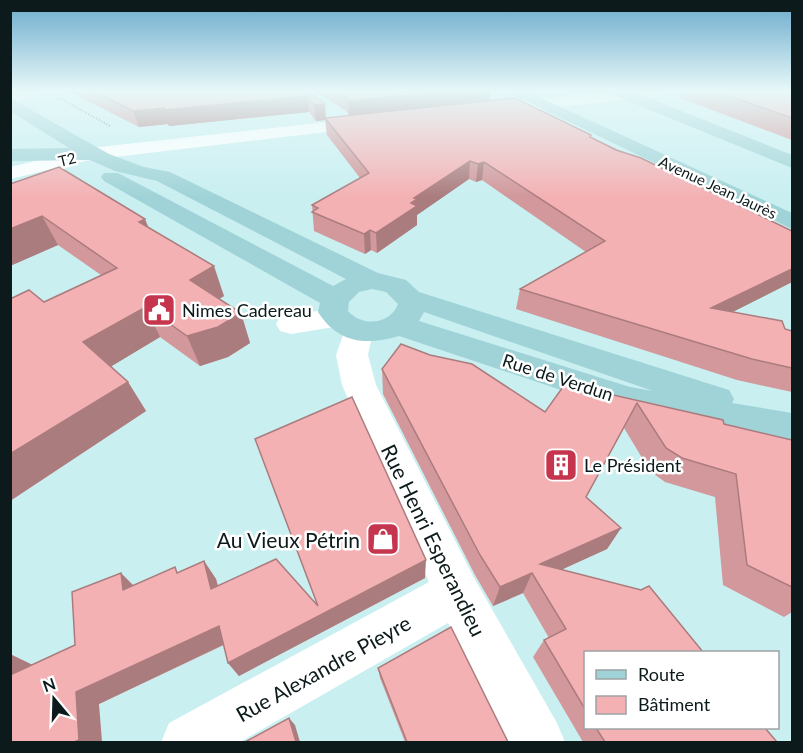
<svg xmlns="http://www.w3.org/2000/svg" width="803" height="753" viewBox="0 0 803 753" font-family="Lato,sans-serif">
	<rect width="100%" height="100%" fill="#c9eff1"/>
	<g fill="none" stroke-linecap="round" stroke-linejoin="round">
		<polyline stroke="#819e9f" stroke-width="2" stroke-dasharray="1.5 1.5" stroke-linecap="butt" points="59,98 110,126"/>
		<polyline stroke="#819e9f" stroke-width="3" stroke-dasharray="3 3" stroke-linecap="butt" points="238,319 261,315"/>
		<g fill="#fff" fill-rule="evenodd">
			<polygon points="19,91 42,91 10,105 10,94"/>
			<polygon points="615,91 669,91 661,96 485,115 477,110 485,105"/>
			<polygon points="371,117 380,122 377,126 90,160 10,179 10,167 90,148"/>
			<polygon points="336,308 346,311 351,318 346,325 291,334 280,331 276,324 280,317"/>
			<polygon points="358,321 369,324 373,331 368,355 376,385 473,576 557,723 565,742 509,742 448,623 240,742 161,742 169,723 429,582 342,385 336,355 347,324"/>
		</g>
		<g fill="#a0d3d7" fill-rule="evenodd">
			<polygon points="505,91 526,91 792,213 792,229"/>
			<polygon points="609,91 631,91 792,155 792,168 611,94"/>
			<path d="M 10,98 L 109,154 L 144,167 L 170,172 L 378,273 L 406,280 L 419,292 L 729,390 L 734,399 L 732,403 L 792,413 L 792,441 L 630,413 L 399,336 C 365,346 338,343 318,312 L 320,303 L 104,181 L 101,177 L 104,173 L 118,173 L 333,286 L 346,279 L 157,181 L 115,171 L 90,160 L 10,161 L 10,149 L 69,148 L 10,111 ZM 372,289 L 386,292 L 398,304 C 390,325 362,327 348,311 L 349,302 L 359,292 ZM 424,312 L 653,391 L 630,387 L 419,321 Z"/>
		</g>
	</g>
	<g fill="#d2989b">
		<polygon points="68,91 307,91 326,118 349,115 347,112 316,91 490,91 489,101 591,137 792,231 792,282 732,312 785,329 792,331 792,392 737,380 516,309 520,289 586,252 482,180 476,182 469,179 417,215 417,225 377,253 371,250 365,254 314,231 312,205 360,178 327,135 325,120 316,121 309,112 169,126 168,124 139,127"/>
		<polygon points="683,91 792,91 792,140 680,98"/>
		<polygon points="10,184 149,227 224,296 219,299 241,313 250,343 228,357 200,366 160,337 111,366 128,382 146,411 10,501 10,299 44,302 101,275 58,245 10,266"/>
		<polygon points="382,369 545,412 565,384 724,424 792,440 792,612 784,617 723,585 715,497 665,482 650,471 624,428 586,498 621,528 607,549 562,569 585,652 585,728 765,728 777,742 583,742 533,657 544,640 549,638 523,593 493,606 475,575 383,394"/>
		<polygon points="255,439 425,578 239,676 228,663 224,645 99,704 10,654 32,665 75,645 134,585 179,572 204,561 216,579 218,586 317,604"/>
		<polygon points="378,668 508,742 405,742 380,678"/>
	</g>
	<g fill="#ab7c7e">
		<polygon points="450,91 490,91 489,102 349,117 348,101"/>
		<polygon points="307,96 309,112 169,126 168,124 139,127 133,111"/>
		<polygon points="325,104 326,119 325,118 325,120 316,121 314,105"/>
		<polygon points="470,161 469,179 417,215 417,225 377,253 376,233 411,203 414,198"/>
		<polygon points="484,162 482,180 476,182 478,164"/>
		<polygon points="42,216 58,245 10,266 10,229"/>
		<polygon points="145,219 157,248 139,222"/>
		<polygon points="370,230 371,250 365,254 364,234"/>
		<polygon points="214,266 224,296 201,310 190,280"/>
		<polygon points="792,269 792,282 699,329 711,308"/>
		<polygon points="146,307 160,337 102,372 83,342"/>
		<polygon points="241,313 250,343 228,357 200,366 187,336"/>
		<polygon points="128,382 146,411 10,501 10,454"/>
		<polygon points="621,528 607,549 537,581 540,564"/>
		<polygon points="426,560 425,578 239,676 228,663"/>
		<polygon points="204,561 216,579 223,606 211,589"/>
		<polygon points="121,573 138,590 123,590"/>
		<polygon points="532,573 523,593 493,606 500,587"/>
		<polygon points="219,626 231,641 99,704 102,742 74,742 76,692"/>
		<polygon points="10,654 37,667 10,676"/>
		<polygon points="289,718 295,725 300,742 296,742"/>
	</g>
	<g fill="#f4b1b4" stroke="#ab7c7e" stroke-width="1.5">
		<polygon points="92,91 307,91 325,104 314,105 307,96 164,110 164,108 133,111"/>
		<polygon points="337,91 450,91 348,101 346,97"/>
		<polygon points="715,91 792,91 792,118"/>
		<polygon points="515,98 591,135 590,137 616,150 641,158 792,231 792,269 711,308 782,321 785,329 792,331 792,368 752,359 520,289 605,241 484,162 478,164 470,161 414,198 417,199 411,203 417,206 376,233 370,230 364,234 312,212 318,208 312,205 369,173 325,118"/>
		<polygon points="59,167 145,219 139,222 214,266 190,280 241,313 218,327 187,336 146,307 83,342 128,382 10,454 10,299 29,290 44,302 117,268 42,216 10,229 10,184"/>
		<polygon points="401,344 430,355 472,364 545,412 565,384 723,420 724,424 792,440 792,587 747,565 736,474 682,458 666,448 637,403 586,497 621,528 540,564 641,590 649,586 703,652 585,652 585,709 544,640 566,629 532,573 500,587 480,555 382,369"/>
		<polygon points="352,397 426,560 228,663 219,626 76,692 79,740 74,742 10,742 10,675 75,645 72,592 121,573 123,590 175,567 177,573 204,561 211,589 276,559 318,606 255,439"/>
		<polygon points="451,627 508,742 407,742 378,668"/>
		<polygon points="289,718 296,742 245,742"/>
		<polygon points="596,728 765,728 777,742 605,742"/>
	</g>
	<linearGradient id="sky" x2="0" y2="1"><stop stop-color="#69aacb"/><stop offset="0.46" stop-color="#e7f8f9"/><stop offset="1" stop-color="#e7f8f9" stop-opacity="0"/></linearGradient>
	<rect width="803" height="197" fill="url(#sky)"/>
	<defs>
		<g id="civic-square" transform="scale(1.725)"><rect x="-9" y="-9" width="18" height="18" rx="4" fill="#c5354e" stroke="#fff"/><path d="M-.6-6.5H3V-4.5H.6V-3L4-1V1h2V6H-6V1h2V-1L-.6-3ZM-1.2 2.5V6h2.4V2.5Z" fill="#fff"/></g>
		<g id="building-square" transform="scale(1.725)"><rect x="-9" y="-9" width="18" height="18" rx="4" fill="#c5354e" stroke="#fff"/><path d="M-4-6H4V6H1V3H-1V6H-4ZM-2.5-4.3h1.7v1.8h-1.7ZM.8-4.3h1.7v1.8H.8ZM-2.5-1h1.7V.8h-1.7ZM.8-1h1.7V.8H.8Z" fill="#fff"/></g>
		<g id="shop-square" transform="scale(1.725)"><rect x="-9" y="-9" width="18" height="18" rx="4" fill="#c5354e" stroke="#fff"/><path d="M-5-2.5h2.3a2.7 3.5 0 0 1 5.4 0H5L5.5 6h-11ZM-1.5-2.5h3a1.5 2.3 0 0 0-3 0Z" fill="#fff"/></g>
	</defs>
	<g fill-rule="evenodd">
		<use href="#civic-square" x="159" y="310"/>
		<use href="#building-square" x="561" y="465"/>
		<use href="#shop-square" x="383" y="539"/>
	</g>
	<g text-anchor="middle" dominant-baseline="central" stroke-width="5" stroke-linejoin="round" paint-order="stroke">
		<g font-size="15" fill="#0c1a1b" stroke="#fff">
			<text transform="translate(67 159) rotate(-14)">T2</text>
			<text transform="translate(718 187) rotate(25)">Avenue Jean Jaurès</text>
		</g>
		<g font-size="18" fill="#0c1a1b" stroke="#fff" text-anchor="start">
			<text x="182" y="310">Nimes Cadereau</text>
			<text x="584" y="465">Le Président</text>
		</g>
		<g font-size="18" fill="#0c1a1b" stroke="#fff">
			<text transform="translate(558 377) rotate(18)">Rue de Verdun</text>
		</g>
		<g font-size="21" fill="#0c1a1b" stroke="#fff" text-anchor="end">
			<text x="360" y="539">Au Vieux Pétrin</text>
		</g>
		<g font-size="21" fill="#0c1a1b" stroke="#fff">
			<text transform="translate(434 540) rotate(64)">Rue Henri Esperandieu</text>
			<text transform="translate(323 668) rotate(-29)">Rue Alexandre Pieyre</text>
		</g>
	</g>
	<rect width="803" height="753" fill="none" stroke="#0c1a1b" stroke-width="24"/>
	<rect x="584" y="651" width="195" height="78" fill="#ffffff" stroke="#9ea3a4" stroke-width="1.5"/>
	<rect x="596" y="670" width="30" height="9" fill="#a0d3d7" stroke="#9ea3a4" stroke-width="1.5"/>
	<text x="638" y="681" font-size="18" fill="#0c1a1b">Route</text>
	<rect x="596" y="696" width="30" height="18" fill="#f4b1b4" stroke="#9ea3a4" stroke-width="1.5"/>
	<text x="638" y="711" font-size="18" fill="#0c1a1b">Bâtiment</text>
	<g transform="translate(54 699) rotate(341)" stroke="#ffffff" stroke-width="4.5" paint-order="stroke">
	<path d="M0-4.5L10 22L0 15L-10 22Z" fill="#0c1a1b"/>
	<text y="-9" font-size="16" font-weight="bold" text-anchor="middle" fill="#0c1a1b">N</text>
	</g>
</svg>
